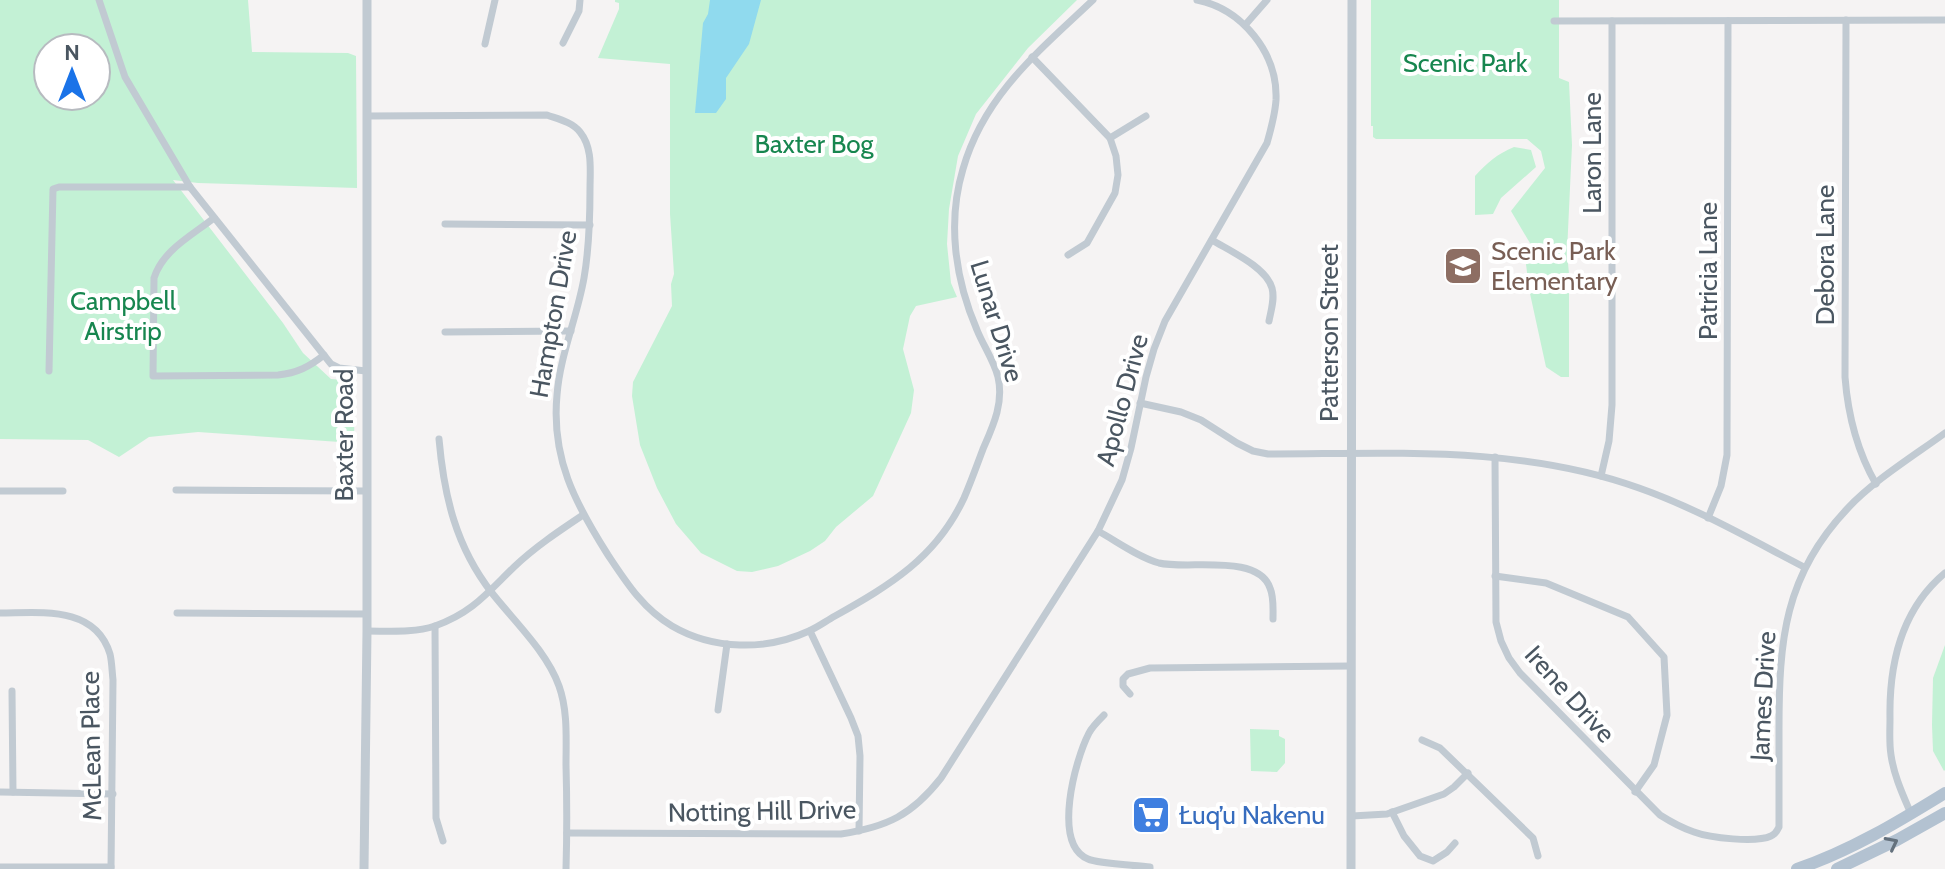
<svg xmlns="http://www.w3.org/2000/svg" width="1945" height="869" viewBox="0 0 1945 869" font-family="Cabin,sans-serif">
	<rect width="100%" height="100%" fill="#f5f3f3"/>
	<g fill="#c3f1d5" fill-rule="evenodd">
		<path d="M 0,0 L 248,0 L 252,52 L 348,53 L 356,56 L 357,188 L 198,183 L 173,180 L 283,323 L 303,353 L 331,379 L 355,381 L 354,443 L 198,432 L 149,437 L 119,457 L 88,440 L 0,439 ZM 48,48 L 96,48 L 96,96 L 48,96 Z"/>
		<polygon points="615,0 1077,0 1028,48 976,114 958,156 949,209 947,244 951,283 957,297 916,306 910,316 903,349 914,390 911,413 873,496 836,527 825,541 810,551 778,566 752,572 737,571 701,553 676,524 657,488 640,445 632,396 633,382 672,306 671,284 674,274 670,214 670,64 598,58 619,9 619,3 615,2"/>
		<polygon points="1371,0 1559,0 1559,78 1569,82 1572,145 1567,252 1569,274 1569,377 1561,377 1546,367 1529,289 1526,264 1537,255 1511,211 1545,168 1541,151 1527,139 1376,139 1373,137 1373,126 1371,126"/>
		<path d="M 1514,147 L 1531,150 L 1536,167 L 1501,198 L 1493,214 L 1475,215 L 1475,176 C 1487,163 1497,154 1514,147 Z"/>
		<polygon points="1945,645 1945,770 1944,771 1933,751 1932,725 1933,678"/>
		<polygon points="1250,729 1279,730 1279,736 1285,739 1285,763 1277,772 1251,771"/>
	</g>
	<polygon fill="#90daee" points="710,0 761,0 749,44 726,78 726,99 716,113 695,113 703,23 708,14"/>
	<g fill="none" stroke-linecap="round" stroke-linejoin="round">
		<g stroke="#c1cad2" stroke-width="7">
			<polyline points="99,0 125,77 190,187 331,364 339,368 366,371"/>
			<path d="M 1846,20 L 1845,377 C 1848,416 1857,451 1876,484"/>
			<polyline points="1554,21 1945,20"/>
			<polyline points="1246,24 1267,0"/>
			<polyline points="563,43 579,11 580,0"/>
			<polyline points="485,44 495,0"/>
			<polyline points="1032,57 1110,138 1116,156 1118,175 1115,193 1087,243 1068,255"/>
			<path d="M 367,116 L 547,115 C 558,119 572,122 580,132 C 593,148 590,170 590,189 C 590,219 589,249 584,278 C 577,318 560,355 557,395 C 551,458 575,503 608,555 C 626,582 643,609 672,626 C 713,650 766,651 809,631 C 818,627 826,621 835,616 C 890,585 936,558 964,498 C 971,482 977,465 983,449 C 993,426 1004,403 998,377 C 994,361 983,345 977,330 C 955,279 947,222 963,169 C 984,95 1039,51 1093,0"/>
			<polyline points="1110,138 1146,116"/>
			<path d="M 214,218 C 191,236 163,250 154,278 L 153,376 L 278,375 C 297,373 309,367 324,355"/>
			<polyline points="445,224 590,225"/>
			<path d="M 1212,240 C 1230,251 1266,267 1272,288 C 1275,299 1271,310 1269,321"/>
			<polyline points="445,332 571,331"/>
			<polyline points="49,371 53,189 59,187 190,187"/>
			<path d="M 1140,403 L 1181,412 L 1201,420 L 1237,443 L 1253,451 L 1268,454 C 1392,454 1520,445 1639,488 C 1696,508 1750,539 1804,567"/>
			<path d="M 439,439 C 444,496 456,547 492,593 C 514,621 547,652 559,686 C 568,711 566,739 566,765 C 567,800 567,834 566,869"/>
			<path d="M 1495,457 L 1496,622 L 1501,641 L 1509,658 L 1520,673 L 1660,815 C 1671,822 1682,828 1694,832 C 1710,838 1756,843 1771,836 C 1776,834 1776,832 1779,827 C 1779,794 1779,761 1779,729 C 1779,641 1784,575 1848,508 C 1873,481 1915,455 1945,433"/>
			<polyline points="1601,476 1609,441 1612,405 1612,21"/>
			<polyline points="176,490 366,491"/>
			<polyline points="0,491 63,491"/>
			<polyline points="1708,518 1721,486 1727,455 1728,21"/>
			<path d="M 1098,531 C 1118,542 1138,557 1159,563 C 1187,570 1258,553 1270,588 C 1274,597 1273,609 1273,619"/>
			<polyline points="1495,576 1546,583 1628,617 1664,657 1667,715 1654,765 1635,792"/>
			<path d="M 0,613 C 40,613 95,605 110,654 C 112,662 112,672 113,680 L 111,869"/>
			<polyline points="177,613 367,614"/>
			<polyline points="435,626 436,818 443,841"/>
			<path d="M 367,631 C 390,631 414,633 435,626 C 472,613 487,593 514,567 C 535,547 559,531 583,515"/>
			<polyline points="810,631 851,718 858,736 860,756 859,831"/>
			<polyline points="12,691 13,792"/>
			<polyline points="1130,694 1123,686 1123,679 1128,674 1150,668 1351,666"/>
			<polyline points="718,710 727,644"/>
			<path d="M 1104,715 C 1099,720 1092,727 1089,733 C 1075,760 1052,844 1088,859 C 1099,864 1136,865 1150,867 L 1150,869"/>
			<polyline points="1422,740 1440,748 1533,838 1538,856"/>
			<polyline points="0,792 113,794"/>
			<polyline points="1392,812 1404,836 1420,856 1433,861 1447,852 1455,843"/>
			<path d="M 1911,814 C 1903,795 1894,776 1891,755 C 1889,743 1890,730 1890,718 C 1889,664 1902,609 1945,573"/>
			<polyline points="1352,816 1387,814 1444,794 1454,787 1468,773"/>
			<path d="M 567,833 L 841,834 C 887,827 912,815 941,778 L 1098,531 L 1122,480 L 1131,448 L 1146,377 L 1154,349 L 1165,321 L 1267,143 C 1271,129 1275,115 1276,100 C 1278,53 1242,9 1197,0"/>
			<polyline points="0,867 111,867"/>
		</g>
		<g stroke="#c1cad2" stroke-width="9">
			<polyline points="364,869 367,631 367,0"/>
			<polyline points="1351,869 1352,0"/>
		</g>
		<g stroke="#b3c2d1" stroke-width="12">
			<path d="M 1797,869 C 1850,851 1898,822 1945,793"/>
			<polyline points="1837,869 1897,840 1945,813"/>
		</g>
	</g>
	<defs><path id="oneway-chevron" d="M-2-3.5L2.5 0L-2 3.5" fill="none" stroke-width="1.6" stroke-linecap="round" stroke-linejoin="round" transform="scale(2)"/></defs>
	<use stroke="#64717d" href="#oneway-chevron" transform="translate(1892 843) rotate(-27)"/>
	<defs>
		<g id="school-square" transform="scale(2)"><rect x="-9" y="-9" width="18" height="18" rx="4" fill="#8d6e63" stroke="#fff"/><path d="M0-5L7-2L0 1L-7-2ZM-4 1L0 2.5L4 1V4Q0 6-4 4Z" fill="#fff"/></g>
		<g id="supermarket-square" transform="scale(2)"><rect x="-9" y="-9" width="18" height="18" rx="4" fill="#3f7fe0" stroke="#fff"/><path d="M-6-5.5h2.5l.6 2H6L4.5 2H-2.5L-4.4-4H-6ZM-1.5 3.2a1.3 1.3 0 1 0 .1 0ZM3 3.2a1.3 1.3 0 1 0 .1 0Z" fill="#fff"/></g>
	</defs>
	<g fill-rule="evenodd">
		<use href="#school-square" x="1463" y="266"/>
		<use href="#supermarket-square" x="1151" y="815"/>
	</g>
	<g text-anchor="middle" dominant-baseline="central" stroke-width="8" stroke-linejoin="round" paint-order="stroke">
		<g font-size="26" fill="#17864f" stroke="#fff">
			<text x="1465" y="63">Scenic Park</text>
			<text x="814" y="144">Baxter Bog</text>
			<text x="123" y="301">Campbell<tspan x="123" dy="30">Airstrip</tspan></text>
		</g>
		<g font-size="26" fill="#4a5661" stroke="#fff">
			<text transform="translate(1592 153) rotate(-90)">Laron Lane</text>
			<text transform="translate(1825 255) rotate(-90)">Debora Lane</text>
			<text transform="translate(1708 271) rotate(-90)">Patricia Lane</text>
			<text transform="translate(553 314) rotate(-80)">Hampton Drive</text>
			<text transform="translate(997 321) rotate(73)">Lunar Drive</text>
			<text transform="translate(1329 333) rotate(-90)">Patterson Street</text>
			<text transform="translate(1122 400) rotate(-75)">Apollo Drive</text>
			<text transform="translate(344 435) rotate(-90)">Baxter Road</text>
			<text transform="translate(1570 694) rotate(48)">Irene Drive</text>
			<text transform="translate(1763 696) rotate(-87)">James Drive</text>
			<text transform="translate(91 746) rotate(-91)">McLean Place</text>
			<text transform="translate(762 811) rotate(-1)">Notting Hill Drive</text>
		</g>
		<g font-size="26" fill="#785e54" stroke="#fff" text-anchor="start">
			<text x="1491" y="251">Scenic Park<tspan x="1491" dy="30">Elementary</tspan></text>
		</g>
		<g font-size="26" fill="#366cbe" stroke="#fff" text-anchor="start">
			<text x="1179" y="815">Łuq’u Nakenu</text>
		</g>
	</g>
	<g transform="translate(72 72)"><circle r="38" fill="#ffffff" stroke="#b7bbc0" stroke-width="2"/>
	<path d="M0-6L14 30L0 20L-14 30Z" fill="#1a73e8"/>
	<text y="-12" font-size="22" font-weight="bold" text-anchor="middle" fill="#4a5661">N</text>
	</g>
</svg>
